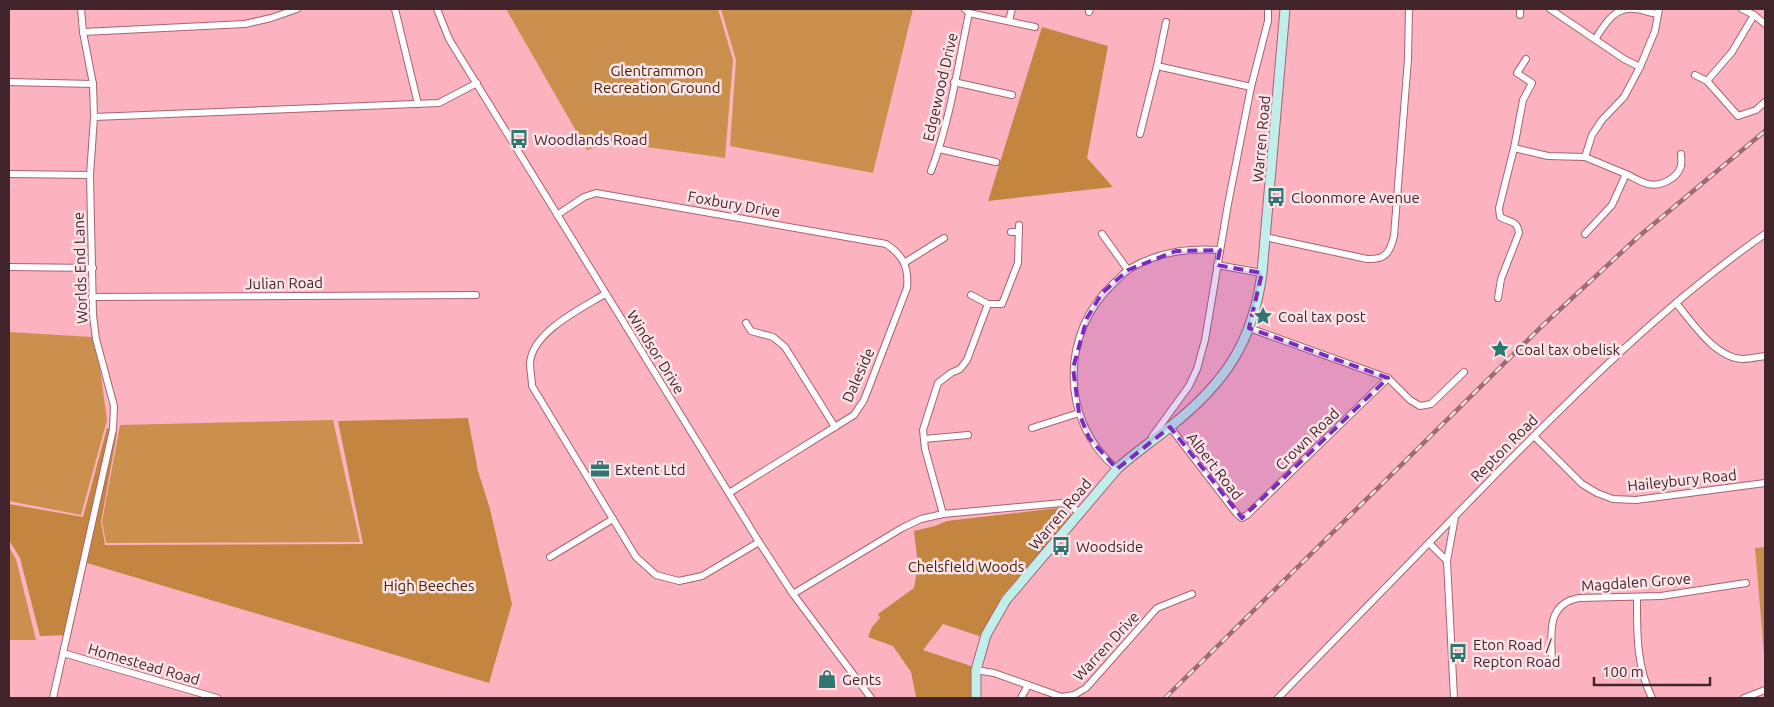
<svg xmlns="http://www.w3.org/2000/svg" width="1774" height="707" viewBox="0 0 1774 707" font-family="Ubuntu,sans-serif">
	<rect width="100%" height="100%" fill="#fdb2c0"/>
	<g fill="#cc904e">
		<polygon points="506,9 718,9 733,60 725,158 612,142 587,150"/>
		<polygon points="721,9 913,9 873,173 730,146 736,60"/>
		<polygon points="9,332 92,337 93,341 100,368 107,420 81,515 9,501"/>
		<polygon points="333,420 360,542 106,543 102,522 120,425"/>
		<polygon points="9,547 16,559 36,640 9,640"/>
		<polygon points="1765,547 1765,666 1755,548"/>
	</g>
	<g fill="#c3853f">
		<polygon points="1042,27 1108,46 1087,158 1113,187 988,201"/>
		<polygon points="468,418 478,471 490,509 512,604 489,683 87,563 71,635 40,636 20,558 9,540 9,504 83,517 107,428 117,433 101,522 105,545 363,544 338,421"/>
		<polygon points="1058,508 1066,510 1072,516 1001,597 982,637 943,624 923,650 971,666 971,698 915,698 916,697 911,672 893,646 868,637 872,627 880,618 878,614 914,588 918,565 914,531 935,526 947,521"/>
	</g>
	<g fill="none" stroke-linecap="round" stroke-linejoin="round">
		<g stroke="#a66371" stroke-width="8">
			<g id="street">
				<polyline points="395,9 418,104"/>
				<polyline points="437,9 449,39 759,542 793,594 871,698"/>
				<polyline points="1550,9 1624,59 1640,67"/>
				<polyline points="1742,9 1754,15 1732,52 1707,81 1738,116 1756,110 1765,102"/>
				<polyline points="1089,12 1090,9"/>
				<polyline points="969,13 1035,27"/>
				<polyline points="1520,15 1520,9"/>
				<polyline points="1754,15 1765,24"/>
				<polyline points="1009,20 1012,9"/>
				<polyline points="1166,22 1157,66 1251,87"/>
				<polyline points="83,32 245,24 271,18 297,9"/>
				<path d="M 1596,38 C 1605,24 1614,7 1634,9 C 1641,9 1649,13 1657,14"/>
				<polyline points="1695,75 1707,81"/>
				<polyline points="9,82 93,84"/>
				<polyline points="954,82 1012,95"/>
				<polyline points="94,117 439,103 477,83"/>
				<polyline points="1140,134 1157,66"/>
				<polyline points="1514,148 1523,100 1532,83 1517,73 1526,59"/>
				<polyline points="939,149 996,162"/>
				<polyline points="1585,157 1592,135 1602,120 1624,97 1640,67 1655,31 1659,9"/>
				<path d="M 931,171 C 950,121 958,65 969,13 L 965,9"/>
				<polyline points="9,174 90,175"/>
				<path d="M 1626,174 C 1633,177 1640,182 1648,184 C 1660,187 1677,179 1681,166 C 1682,162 1681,158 1681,154"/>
				<path d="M 557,215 L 584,197 L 596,193 L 886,244 C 903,255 909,267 907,288 L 864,400 L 854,415 L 729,493"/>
				<polyline points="1011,232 1019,232"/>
				<polyline points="1102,234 1128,270"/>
				<path d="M 1265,237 L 1367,259 C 1385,260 1390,253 1394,236 L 1408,59 L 1409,9"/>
				<polyline points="904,263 944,238"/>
				<polyline points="1217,265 1262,273"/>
				<polyline points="9,267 93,268"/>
				<path d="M 605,294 C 582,308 532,332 530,363 C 530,370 532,379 532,386 L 636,557 L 656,575 L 679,581 L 702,576 L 759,542"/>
				<polyline points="971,295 988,304 1002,304 1018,263 1019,225"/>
				<polyline points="92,297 476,295"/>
				<path d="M 1498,298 L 1501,279 L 1519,233 C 1517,220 1511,223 1500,217 L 1499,208 L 1514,148 L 1548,156 L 1585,157 L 1626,174 L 1612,205 L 1585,234"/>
				<path d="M 1676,303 C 1692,322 1715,358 1742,359 C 1750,359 1758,357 1765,356"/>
				<polyline points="746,323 751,331 773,337 785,347 835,427"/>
				<polyline points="1249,328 1388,378 1410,400 1420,406 1431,404 1464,372"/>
				<polyline points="1170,427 1237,514 1242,518 1247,515 1388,378"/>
				<polyline points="1032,428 1079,413"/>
				<polyline points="1534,436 1582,484 1597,493 1613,499 1636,500 1765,483"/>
				<polyline points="1152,437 1189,386 1197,369 1205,340 1228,204 1251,87 1268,21 1268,9"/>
				<polyline points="924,439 968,435"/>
				<path d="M 1117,469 C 1059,421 1060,331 1115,282 C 1119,278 1124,273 1129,269 C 1158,252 1187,248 1220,250"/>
				<polyline points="943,514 925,449 923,430 938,383 951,373 960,369 967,360 988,304"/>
				<polyline points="1429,543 1447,561"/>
				<polyline points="550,557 613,519"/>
				<polyline points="793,594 902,528 921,519 943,514 1062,503 1069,505 1080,513"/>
				<path d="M 1637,597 C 1637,631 1636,666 1652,698"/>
				<polyline points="63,653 217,698"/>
				<path d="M 1552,665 C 1552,638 1544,604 1579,598 L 1661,596 L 1746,583"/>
				<polyline points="976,670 994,673 1062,697 1074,695 1086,688 1157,608 1192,594"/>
				<polyline points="53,698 113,429 114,406 96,339 93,315 90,175 94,117 93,84 83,32 81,9"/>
				<polyline points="1021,698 1028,685"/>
				<path d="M 1278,698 C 1351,623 1424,548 1497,473 C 1581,388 1666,303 1765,234"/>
				<polyline points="1454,698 1447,561 1455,517"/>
				<polyline points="1744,698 1765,690"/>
			</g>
		</g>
		<g stroke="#a66371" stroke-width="11">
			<path id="secondary" d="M 976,698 L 976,670 L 986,635 L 1006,600 L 1117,469 C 1134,453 1153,441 1171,426 C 1225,383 1253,342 1262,273 L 1285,9"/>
		</g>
		<use href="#street" stroke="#fff" stroke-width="6"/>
		<use href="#secondary" stroke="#bfeeeb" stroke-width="9"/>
		<g stroke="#9e6a74" stroke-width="4.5">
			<polyline id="rail" points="1165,698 1541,327 1638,237 1765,131"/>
		</g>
		<use href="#rail" stroke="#fce4e8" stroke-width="2.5" stroke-dasharray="8" stroke-linecap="butt"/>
	</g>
	<path fill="#7b2cbf" fill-opacity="0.2" stroke="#7b2cbf" stroke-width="4" stroke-dasharray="10 6" stroke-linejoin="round" d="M 1220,250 L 1217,265 L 1262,273 L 1249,328 L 1388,378 L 1242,518 L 1170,427 L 1117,469 L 1089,438 L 1079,413 L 1073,368 L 1087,318 L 1102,293 L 1128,270 L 1176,251 Z"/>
	<defs>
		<g id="bus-bare" transform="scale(1.5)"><path d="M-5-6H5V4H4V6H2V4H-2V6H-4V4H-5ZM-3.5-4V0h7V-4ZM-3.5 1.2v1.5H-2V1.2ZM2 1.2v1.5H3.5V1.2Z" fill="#307771" stroke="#fce4e8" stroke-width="2.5" paint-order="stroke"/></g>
		<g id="sight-bare" transform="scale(1.5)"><path d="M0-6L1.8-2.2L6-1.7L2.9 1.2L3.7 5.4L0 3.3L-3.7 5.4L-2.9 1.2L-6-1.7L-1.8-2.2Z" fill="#307771" stroke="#fce4e8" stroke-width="2.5" paint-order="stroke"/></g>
		<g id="office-bare" transform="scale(1.5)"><path d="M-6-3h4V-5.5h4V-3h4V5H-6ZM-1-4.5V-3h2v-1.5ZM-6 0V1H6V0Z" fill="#307771" stroke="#fce4e8" stroke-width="2.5" paint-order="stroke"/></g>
		<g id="shop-bare" transform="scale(1.5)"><path d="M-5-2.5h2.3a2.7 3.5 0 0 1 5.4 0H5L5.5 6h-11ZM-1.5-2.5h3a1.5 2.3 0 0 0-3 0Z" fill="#307771" stroke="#fce4e8" stroke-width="2.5" paint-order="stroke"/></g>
	</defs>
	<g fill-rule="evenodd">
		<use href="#bus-bare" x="519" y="139"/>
		<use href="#bus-bare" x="1276" y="197"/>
		<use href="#sight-bare" x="1263" y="316"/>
		<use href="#sight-bare" x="1500" y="349"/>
		<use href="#office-bare" x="600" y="469"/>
		<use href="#bus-bare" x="1061" y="546"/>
		<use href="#bus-bare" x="1458" y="653"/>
		<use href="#shop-bare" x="827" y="679"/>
	</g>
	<g text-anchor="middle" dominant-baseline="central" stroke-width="5" stroke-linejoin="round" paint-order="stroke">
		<g font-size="15" fill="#402707" stroke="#fce4e8">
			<text x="657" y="70">Glentrammon<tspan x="657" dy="17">Recreation Ground</tspan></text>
			<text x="966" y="566">Chelsfield Woods</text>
			<text x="429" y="585">High Beeches</text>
		</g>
		<g font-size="15" fill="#42252b" stroke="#fce4e8">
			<text transform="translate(940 87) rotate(-77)">Edgewood Drive</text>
			<text transform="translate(1261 139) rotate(-85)">Warren Road</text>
			<text transform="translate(734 204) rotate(10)">Foxbury Drive</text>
			<text transform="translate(80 268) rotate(-92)">Worlds End Lane</text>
			<text transform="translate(284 283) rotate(-1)">Julian Road</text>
			<text transform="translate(656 352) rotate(58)">Windsor Drive</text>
			<text transform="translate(858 375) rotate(-66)">Daleside</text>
			<text transform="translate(1307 439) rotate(-44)">Crown Road</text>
			<text transform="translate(1504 448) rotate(-45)">Repton Road</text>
			<text transform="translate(1215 466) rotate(52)">Albert Road</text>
			<text transform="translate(1682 480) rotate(-6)">Haileybury Road</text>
			<text transform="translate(1060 514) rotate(-50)">Warren Road</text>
			<text transform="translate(1636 582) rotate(-4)">Magdalen Grove</text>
			<text transform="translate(1106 646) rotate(-47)">Warren Drive</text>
			<text transform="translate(144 664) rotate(16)">Homestead Road</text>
		</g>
		<g font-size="15" fill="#42252b" stroke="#fce4e8" text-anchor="start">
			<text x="534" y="139">Woodlands Road</text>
			<text x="1291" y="197">Cloonmore Avenue</text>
			<text x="1278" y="316">Coal tax post</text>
			<text x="1515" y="349">Coal tax obelisk</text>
			<text x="615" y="469">Extent Ltd</text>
			<text x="1076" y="546">Woodside</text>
			<text x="1473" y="644">Eton Road /<tspan x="1473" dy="17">Repton Road</tspan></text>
			<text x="842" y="679">Gents</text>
		</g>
	</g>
	<rect width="1774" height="707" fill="none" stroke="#42252b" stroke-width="20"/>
	<path d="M1594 677v8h116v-8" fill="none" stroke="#42252b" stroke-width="2.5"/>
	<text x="1602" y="677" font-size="15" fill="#42252b" stroke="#fce4e8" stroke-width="4" paint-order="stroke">100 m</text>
</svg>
